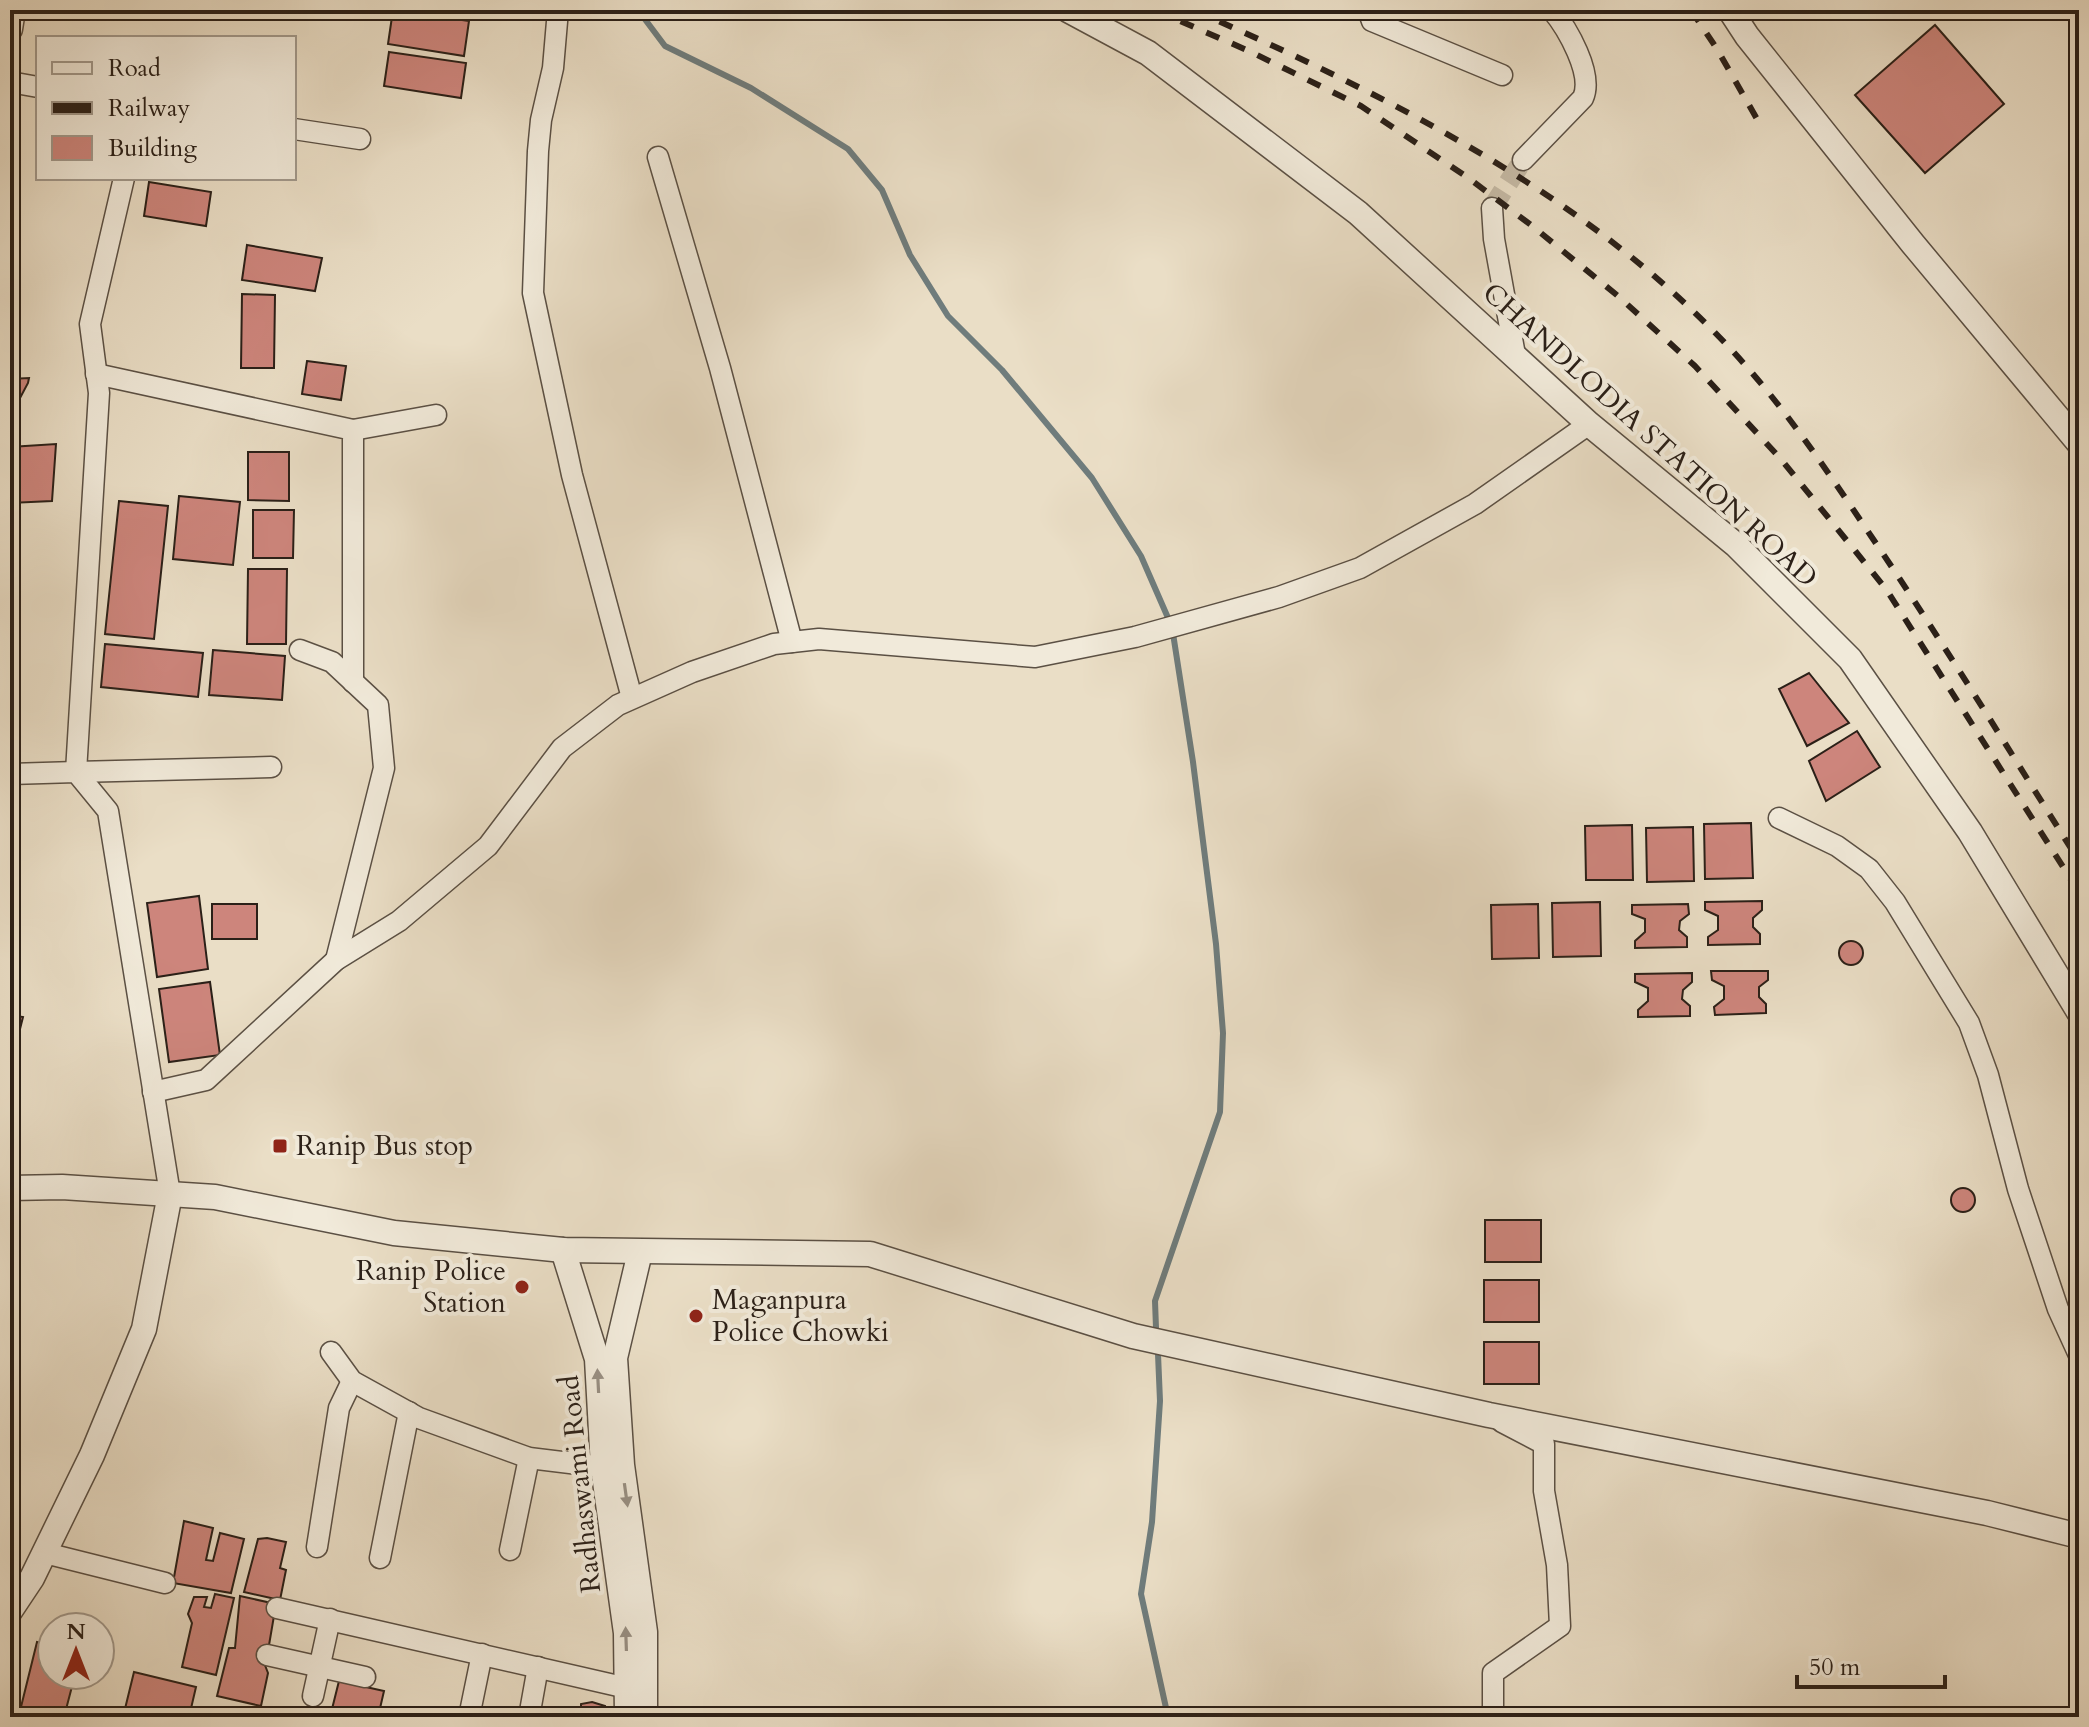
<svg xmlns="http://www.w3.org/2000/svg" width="2089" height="1727" viewBox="0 0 2089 1727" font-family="Cardo,serif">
	<rect width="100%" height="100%" fill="#eadec6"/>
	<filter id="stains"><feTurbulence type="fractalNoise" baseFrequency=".0025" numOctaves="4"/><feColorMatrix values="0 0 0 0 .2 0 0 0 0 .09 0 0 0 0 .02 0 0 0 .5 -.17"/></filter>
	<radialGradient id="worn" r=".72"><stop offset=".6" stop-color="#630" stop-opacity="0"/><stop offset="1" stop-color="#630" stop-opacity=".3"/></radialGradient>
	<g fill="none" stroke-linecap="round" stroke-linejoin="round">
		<g stroke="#6f7c7c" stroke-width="6">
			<polyline points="638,10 665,46 751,88 848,149 882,190 910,255 948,316 1002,370 1092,478 1141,556 1172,627 1193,762 1216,944 1223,1033 1220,1112 1155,1301 1156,1328"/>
			<polyline points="1158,1354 1160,1401 1152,1522 1141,1594 1168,1717"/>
		</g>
	</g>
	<g fill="#cd857c" stroke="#2b2018" stroke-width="2">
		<polygon points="393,10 469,21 464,56 388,44"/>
		<polygon points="510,10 548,10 547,16"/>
		<polygon points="1935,25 2004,104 1925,173 1855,95"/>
		<polygon points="389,52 466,63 461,98 384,86"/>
		<polygon points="149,182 211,192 206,226 144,216"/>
		<polygon points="247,245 322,258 315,291 242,280"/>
		<polygon points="242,294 275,295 274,368 241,368"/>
		<polygon points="307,361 346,366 341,400 302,394"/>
		<polygon points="29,378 28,383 20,398 20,425 10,425 10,379"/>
		<polygon points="56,444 52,501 10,503 10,447"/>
		<polygon points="248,452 289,452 289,501 248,500"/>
		<polygon points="179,496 240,502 233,565 173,559"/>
		<polygon points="119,501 168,506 154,639 105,634"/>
		<polygon points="253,510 294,510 293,558 253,558"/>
		<polygon points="248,569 287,569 286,644 247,644"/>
		<polygon points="105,644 203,653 198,697 101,687"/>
		<polygon points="213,650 285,656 282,700 209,695"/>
		<polygon points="1809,673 1849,723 1807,746 1779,689"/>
		<polygon points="1857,731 1880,767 1826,801 1809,761"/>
		<polygon points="1751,823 1753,878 1705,879 1704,824"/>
		<polygon points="1632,825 1633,880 1586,880 1585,826"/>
		<polygon points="1693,827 1694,881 1647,882 1646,828"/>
		<polygon points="199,896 208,969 157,977 147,903"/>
		<polygon points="1762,901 1762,910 1753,918 1753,927 1760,934 1760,944 1708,945 1708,937 1718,930 1718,916 1705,910 1705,902"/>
		<polygon points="1600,902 1601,956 1553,957 1552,903"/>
		<rect x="212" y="904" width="45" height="35"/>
		<polygon points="1538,904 1539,958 1492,959 1491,905"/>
		<polygon points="1688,904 1689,914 1680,921 1679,930 1687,937 1687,947 1635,948 1635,941 1645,932 1645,919 1632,914 1632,905"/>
		<circle cx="1851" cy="953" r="12"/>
		<polygon points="1711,971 1768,971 1768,980 1759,987 1759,997 1766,1004 1766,1013 1715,1015 1714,1007 1724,999 1724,986 1712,980"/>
		<polygon points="1692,973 1692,982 1683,990 1682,999 1690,1006 1690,1016 1638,1017 1638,1010 1648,1001 1648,988 1635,982 1635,974"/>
		<polygon points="210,982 220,1055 169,1062 159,989"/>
		<polygon points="10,1015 23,1017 13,1057 10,1057"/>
		<circle cx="1963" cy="1200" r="12"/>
		<rect x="1485" y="1220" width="56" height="42"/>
		<rect x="1484" y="1280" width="55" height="42"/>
		<rect x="1484" y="1342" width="55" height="42"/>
		<polygon points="184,1521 213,1528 206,1560 213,1561 220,1533 244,1539 231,1593 173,1583"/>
		<polygon points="267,1538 286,1542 280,1568 286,1570 280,1600 244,1592 258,1539"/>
		<polygon points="215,1594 234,1598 216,1675 182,1667 192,1623 188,1614 194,1597 207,1597 204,1607 211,1608"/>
		<polygon points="240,1596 276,1604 268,1651 261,1655 268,1673 261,1706 217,1696 229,1648 235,1648"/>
		<polygon points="37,1642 52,1646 52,1675 75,1675 64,1717 19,1715"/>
		<polygon points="134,1672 196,1687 189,1717 123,1717"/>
		<polygon points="339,1681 384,1691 378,1717 330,1717"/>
		<polygon points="592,1702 605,1706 604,1717 581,1717 581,1704"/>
	</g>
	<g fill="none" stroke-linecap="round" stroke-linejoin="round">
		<polyline stroke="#c4b8a3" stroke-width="20" stroke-dasharray="20 10" stroke-linecap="butt" points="1492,208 1523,160"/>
		<g stroke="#5b5044" stroke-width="23">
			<g id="minor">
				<polyline points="558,10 553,68 541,120 538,151 533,293 572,475 632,698"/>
				<polyline points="1368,10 1372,21 1502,75"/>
				<polyline points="10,82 38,87"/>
				<polyline points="294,129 360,139"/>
				<polyline points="658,157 720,368 792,642"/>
				<path d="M 1523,160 L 1583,98 C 1594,74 1567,28 1552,10"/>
				<polyline points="124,178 90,324 99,393 76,772 271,767"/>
				<polyline points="1492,208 1494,239 1515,355"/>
				<polyline points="96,374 353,430 353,682"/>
				<polyline points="353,430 436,415"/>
				<polyline points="300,650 332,662 378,705 384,768 336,960"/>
				<polyline points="10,774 76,772 108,811 170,1194"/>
				<polyline points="1779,818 1837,846 1869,869 1895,902 1969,1023 1988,1075 2018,1189 2058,1309 2079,1355"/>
				<polyline points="153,1092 206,1080 336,960 399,921 488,846 562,748 618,705 692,672 774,644 819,639 1035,657 1135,637 1279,597 1360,568 1475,504 1589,424"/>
				<polyline points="331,1352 352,1381 419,1418 529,1458 603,1467"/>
				<polyline points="317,1547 339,1408 352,1381"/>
				<polyline points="510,1550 529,1458"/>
				<polyline points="45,1553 165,1583"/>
				<polyline points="380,1558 409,1412"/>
				<polyline points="277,1608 627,1688"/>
				<polyline points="267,1655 365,1677"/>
				<polyline points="313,1696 330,1619"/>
				<polyline points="469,1717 482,1654"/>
				<polyline points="529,1717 538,1667"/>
				<polyline points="1493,1717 1493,1673 1560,1626 1557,1565 1544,1491 1544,1444 1502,1422"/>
			</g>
		</g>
		<g stroke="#5b5044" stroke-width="27">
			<g id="tertiary">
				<polyline points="1068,10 1148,53 1358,213 1589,424 1736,545 1850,659 1970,832 2079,1012"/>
				<polyline points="1730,10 1747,36 1913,244 2079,443"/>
				<polyline points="10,29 13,10"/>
				<polyline points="10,1188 62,1187 215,1197 394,1233 563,1250 870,1254 1133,1336 1489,1415 1987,1513 2079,1536"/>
				<polyline points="563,1250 597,1359 603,1467 626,1633 627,1717"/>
				<polyline points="640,1252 615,1358 622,1465 645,1632 645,1717"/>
				<polyline points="10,1611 32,1578 92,1455 144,1329 170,1194"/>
			</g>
		</g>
		<use href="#minor" stroke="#f1eada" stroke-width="20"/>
		<use href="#tertiary" stroke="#f1eada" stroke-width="24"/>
		<g stroke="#2b2018" stroke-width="6" stroke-dasharray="14 14" stroke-linecap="butt">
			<polyline points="1155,10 1249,51 1361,106 1467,177 1531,225 1618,296 1695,366 1780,458 1886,589 2079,892"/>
			<path d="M 1194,10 C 1385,95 1581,191 1726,344 C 1782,403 1826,469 1871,536 C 1943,642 2010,752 2079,861"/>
			<polyline points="1691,10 1717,49 1761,126"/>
		</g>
	</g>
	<defs><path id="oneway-solid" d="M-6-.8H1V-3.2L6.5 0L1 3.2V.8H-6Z" transform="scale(2)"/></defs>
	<g fill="#988f83">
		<use href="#oneway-solid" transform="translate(598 1381) rotate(-93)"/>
		<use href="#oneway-solid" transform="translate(626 1495) rotate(82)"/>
		<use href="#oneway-solid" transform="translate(626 1639) rotate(-92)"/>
	</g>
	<g fill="#8f2418" stroke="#f1eada" stroke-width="3">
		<rect x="272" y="1138" width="16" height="16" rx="4"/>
		<circle cx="522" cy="1287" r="8"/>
		<circle cx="696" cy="1316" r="8"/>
	</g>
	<g text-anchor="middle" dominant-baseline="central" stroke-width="8" stroke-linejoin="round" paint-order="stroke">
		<g font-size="28" fill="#2b2018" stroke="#f1eada">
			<text transform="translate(1650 435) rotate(42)">CHANDLODIA STATION ROAD</text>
			<text transform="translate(580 1484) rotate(-96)">Radhaswami Road</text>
		</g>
		<g font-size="28" fill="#2b2018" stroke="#f1eada" text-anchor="start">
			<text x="296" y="1146">Ranip Bus stop</text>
			<text x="506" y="1271" text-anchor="end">Ranip Police<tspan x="506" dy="32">Station</tspan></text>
			<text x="712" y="1300">Maganpura<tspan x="712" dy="32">Police Chowki</tspan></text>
		</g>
	</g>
	<rect width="2089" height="1727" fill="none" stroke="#eadec6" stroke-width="40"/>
	<rect x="12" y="12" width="2065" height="1703" fill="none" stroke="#2b2018" stroke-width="4"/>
	<rect x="20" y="20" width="2049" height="1687" fill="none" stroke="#2b2018" stroke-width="2"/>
	<rect x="36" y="36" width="260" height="144" fill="#f1eada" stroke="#a2998c" stroke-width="2"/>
	<rect x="52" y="62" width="40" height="12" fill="#f1eada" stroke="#a2998c" stroke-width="2"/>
	<text x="108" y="76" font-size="24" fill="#2b2018">Road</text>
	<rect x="52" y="102" width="40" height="12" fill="#2b2018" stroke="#a2998c" stroke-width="2"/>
	<text x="108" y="116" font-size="24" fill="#2b2018">Railway</text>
	<rect x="52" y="136" width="40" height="24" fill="#cd857c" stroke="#a2998c" stroke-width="2"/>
	<text x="108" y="156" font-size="24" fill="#2b2018">Building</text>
	<g transform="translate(76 1651)"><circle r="38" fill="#f1eada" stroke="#a2998c" stroke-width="2"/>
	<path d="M0-6L14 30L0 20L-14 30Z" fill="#8f2418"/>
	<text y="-12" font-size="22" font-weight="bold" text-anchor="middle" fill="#2b2018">N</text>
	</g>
	<path d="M1797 1675v12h148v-12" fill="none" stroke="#2b2018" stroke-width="4"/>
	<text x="1809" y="1675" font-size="24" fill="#2b2018" stroke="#f1eada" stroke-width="6" paint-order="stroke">50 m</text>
	<rect width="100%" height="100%" filter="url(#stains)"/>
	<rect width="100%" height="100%" fill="url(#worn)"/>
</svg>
